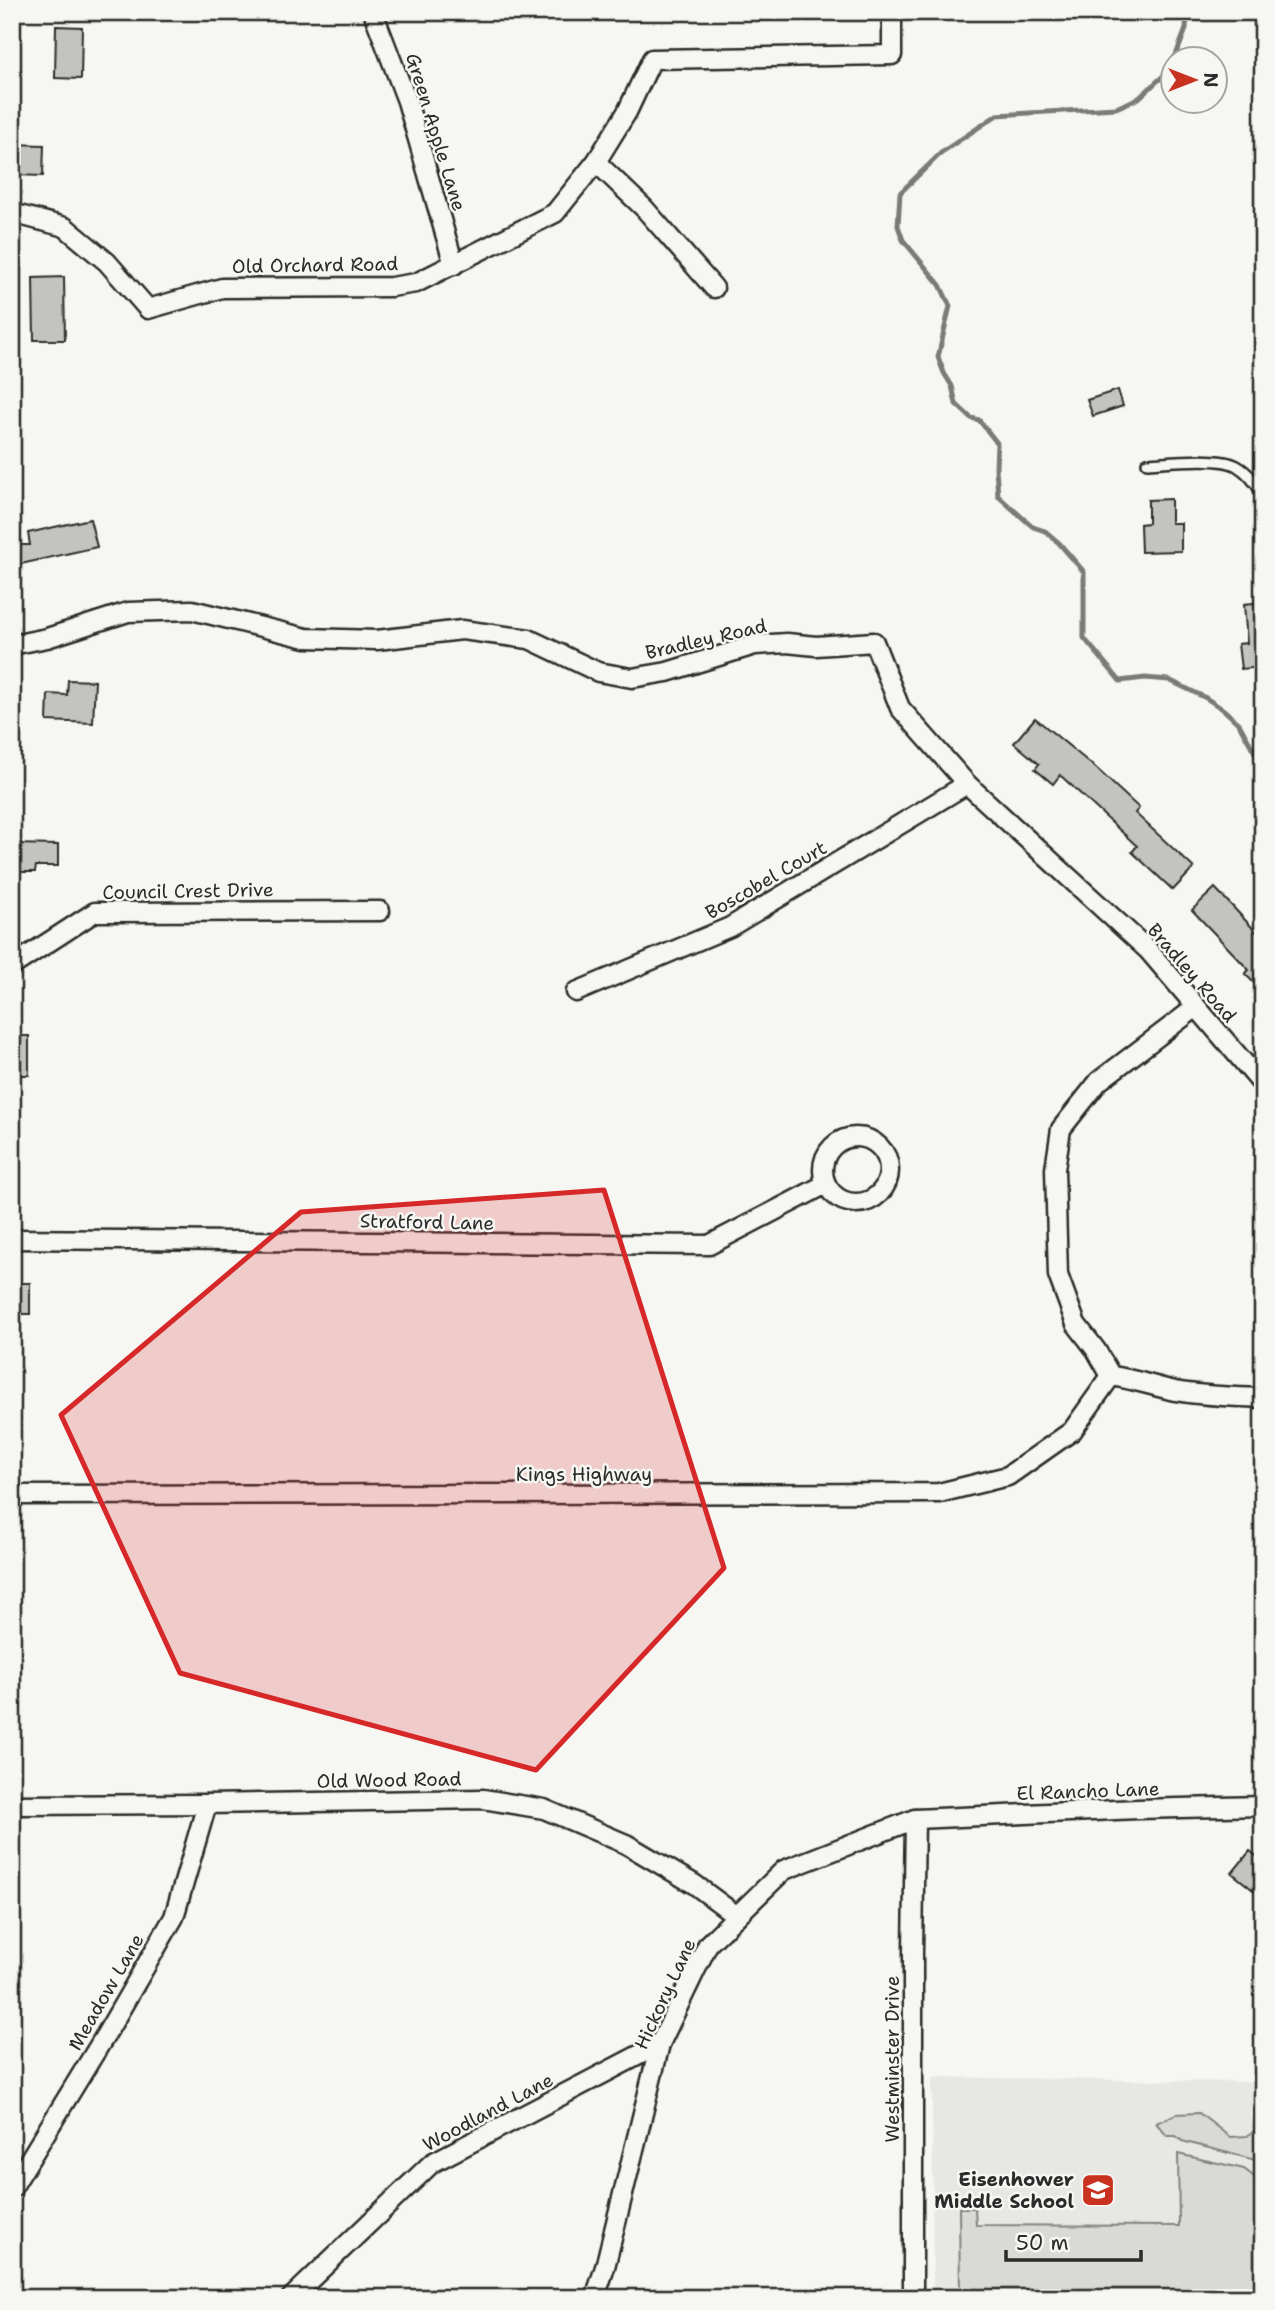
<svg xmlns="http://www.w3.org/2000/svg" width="1275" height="2310" viewBox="0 0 1275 2310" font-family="'Shantell Sans',sans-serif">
	<rect width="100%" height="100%" fill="#f6f6f2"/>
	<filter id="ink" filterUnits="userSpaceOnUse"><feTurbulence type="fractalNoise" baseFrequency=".0143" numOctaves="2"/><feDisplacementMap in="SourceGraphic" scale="14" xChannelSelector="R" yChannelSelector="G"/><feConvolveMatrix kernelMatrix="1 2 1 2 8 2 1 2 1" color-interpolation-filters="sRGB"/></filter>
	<g filter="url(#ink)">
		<polygon fill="#e7e7e3" points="932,2077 1263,2082 1263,2298 933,2298"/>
		<g fill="#d9d9d5" stroke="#828280" stroke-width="2">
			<polygon points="1199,2113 1230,2137 1247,2136 1260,2127 1263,2129 1263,2162 1182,2141 1176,2136 1167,2136 1156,2123 1176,2114"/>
			<polygon points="1178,2154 1244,2169 1257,2179 1259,2298 960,2298 959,2208 975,2208 976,2225 1179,2226"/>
		</g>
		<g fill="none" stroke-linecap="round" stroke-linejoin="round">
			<polyline stroke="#7a7a78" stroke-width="5" points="1187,12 1186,29 1176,55 1163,76 1139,98 1116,108 997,115 942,152 900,193 898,226 903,240 940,285 950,306 938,357 944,373 952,386 956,404 971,418 979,420 997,443 996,468 998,496 1033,527 1045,531 1059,543 1084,572 1084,638 1120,681 1145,678 1169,680 1206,698 1224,710 1239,724 1263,767"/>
		</g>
		<g fill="#c3c3c0" stroke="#2b2b2b" stroke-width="2">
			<polygon points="56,26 82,27 81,79 55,78"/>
			<polygon points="12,144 44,145 43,176 13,175"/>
			<polygon points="64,277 65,340 34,340 33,278"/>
			<polygon points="1118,390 1123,406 1093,416 1087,400"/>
			<polygon points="1171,499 1171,523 1181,523 1181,551 1141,552 1140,524 1148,523 1148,500"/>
			<polygon points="90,519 97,547 12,566 12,545 30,545 28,533"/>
			<polygon points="1263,602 1263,667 1241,669 1238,644 1247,643 1244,604"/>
			<polygon points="68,680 95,681 93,723 47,721 48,694 67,695"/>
			<polygon points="1035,718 1097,769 1139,808 1135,813 1194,868 1173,890 1132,852 1137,846 1060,775 1053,784 1035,769 1039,764 1014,743"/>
			<polygon points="12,844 58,845 58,866 36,866 35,872 12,872"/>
			<polygon points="1215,888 1263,939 1263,992 1245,974 1249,970 1192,910"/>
			<rect x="12" y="1036" width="17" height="39"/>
			<rect x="12" y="1283" width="18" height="31"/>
			<polygon points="1250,1851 1263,1861 1263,1898 1232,1873"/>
		</g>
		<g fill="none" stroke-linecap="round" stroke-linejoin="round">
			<g stroke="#2b2b2b" stroke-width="14">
				<path id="lane" d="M 1147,463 C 1167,462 1220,456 1237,466 C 1249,473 1256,483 1263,495"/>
			</g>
			<g stroke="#2b2b2b" stroke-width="23">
				<g id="street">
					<polyline points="373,12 407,101 454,265"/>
					<polyline points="596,162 644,208 714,288"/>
					<polyline points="12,213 65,227 107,262 148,309 222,288 391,287 416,283 555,213 596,162 627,112 652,59 892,55 892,12"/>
					<polyline points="12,645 47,638 128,612 192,610 306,638 377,640 462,630 529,639 598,672 632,678 667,672 755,645 787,643 816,646 874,642 900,708 967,784 1148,950 1263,1085"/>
					<polyline points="12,966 95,912 380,911"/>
					<polyline points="576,992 730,927 967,784"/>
					<circle cx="856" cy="1170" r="33"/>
					<polyline points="12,1239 709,1245 826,1184"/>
					<polyline points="1111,1376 1096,1350 1076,1324 1058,1275 1055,1169 1061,1129 1099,1081 1195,1008"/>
					<path d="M 1111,1376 C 1133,1379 1153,1386 1175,1391 C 1204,1396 1233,1397 1263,1398"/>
					<polyline points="12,1495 939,1493 1008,1476 1072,1431 1111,1376"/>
					<polyline points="12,1805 207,1804 483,1799 544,1809 626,1844 694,1884 737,1916"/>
					<polyline points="12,2188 105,2036 174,1917 207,1804"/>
					<polyline points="291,2298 432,2163 660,2044"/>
					<polyline points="595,2298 605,2267 660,2044 708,1944 784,1870 915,1819 1138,1809 1263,1806"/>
					<polyline points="913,2298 913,1951 915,1819"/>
				</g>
			</g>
			<use href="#lane" stroke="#f6f6f2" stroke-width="9"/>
			<use href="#street" stroke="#f6f6f2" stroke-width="18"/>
		</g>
	</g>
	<path fill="#d62828" fill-opacity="0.2" stroke="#d62828" stroke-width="5" stroke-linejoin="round" d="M 604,1190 L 724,1568 L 536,1770 L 180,1673 L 61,1415 L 301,1212 Z"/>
	<defs>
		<g id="school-square" transform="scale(1.75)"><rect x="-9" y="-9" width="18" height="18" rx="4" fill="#c8321e" stroke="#f6f6f2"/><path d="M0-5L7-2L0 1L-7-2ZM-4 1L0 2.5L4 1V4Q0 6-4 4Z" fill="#fff"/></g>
	</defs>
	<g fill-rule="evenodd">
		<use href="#school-square" x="1098" y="2190"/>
	</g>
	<g text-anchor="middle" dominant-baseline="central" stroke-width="5" stroke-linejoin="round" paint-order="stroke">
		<g font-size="19" fill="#2b2b2b" stroke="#f6f6f2">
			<text transform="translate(436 132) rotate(73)">Green Apple Lane</text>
			<text transform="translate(315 265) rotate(-1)">Old Orchard Road</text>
			<text transform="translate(706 639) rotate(-13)">Bradley Road</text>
			<text transform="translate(766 880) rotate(-30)">Boscobel Court</text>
			<text transform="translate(188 891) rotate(-1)">Council Crest Drive</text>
			<text transform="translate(1192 973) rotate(49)">Bradley Road</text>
			<text transform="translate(427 1222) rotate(1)">Stratford Lane</text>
			<text x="584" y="1474">Kings Highway</text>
			<text transform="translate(389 1780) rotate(-1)">Old Wood Road</text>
			<text transform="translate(1088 1791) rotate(-2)">El Rancho Lane</text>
			<text transform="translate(106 1992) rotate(-60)">Meadow Lane</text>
			<text transform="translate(665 1994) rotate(-65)">Hickory Lane</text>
			<text transform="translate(892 2059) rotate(-90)">Westminster Drive</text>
			<text transform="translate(488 2112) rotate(-28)">Woodland Lane</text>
		</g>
		<g font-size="19" font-weight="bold" fill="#2b2b2b" stroke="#f6f6f2" text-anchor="end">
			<text x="1074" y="2179">Eisenhower<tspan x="1074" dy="22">Middle School</tspan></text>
		</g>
	</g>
	<rect width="1275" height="2310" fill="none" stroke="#f6f6f2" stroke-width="42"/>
	<rect x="21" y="21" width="1233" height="2268" fill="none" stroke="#2b2b2b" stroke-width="2.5" filter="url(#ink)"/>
	<g transform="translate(1194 80) rotate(90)"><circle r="33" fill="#f6f6f2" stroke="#a5a5a2" stroke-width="2"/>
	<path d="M0-5L12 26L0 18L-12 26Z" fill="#c8321e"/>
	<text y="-10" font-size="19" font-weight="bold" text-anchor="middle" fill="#2b2b2b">N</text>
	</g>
	<path d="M1006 2250v10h135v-10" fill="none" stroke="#2b2b2b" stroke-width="3.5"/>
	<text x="1016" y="2250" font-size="21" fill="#2b2b2b" stroke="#f6f6f2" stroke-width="5" paint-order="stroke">50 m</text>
</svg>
